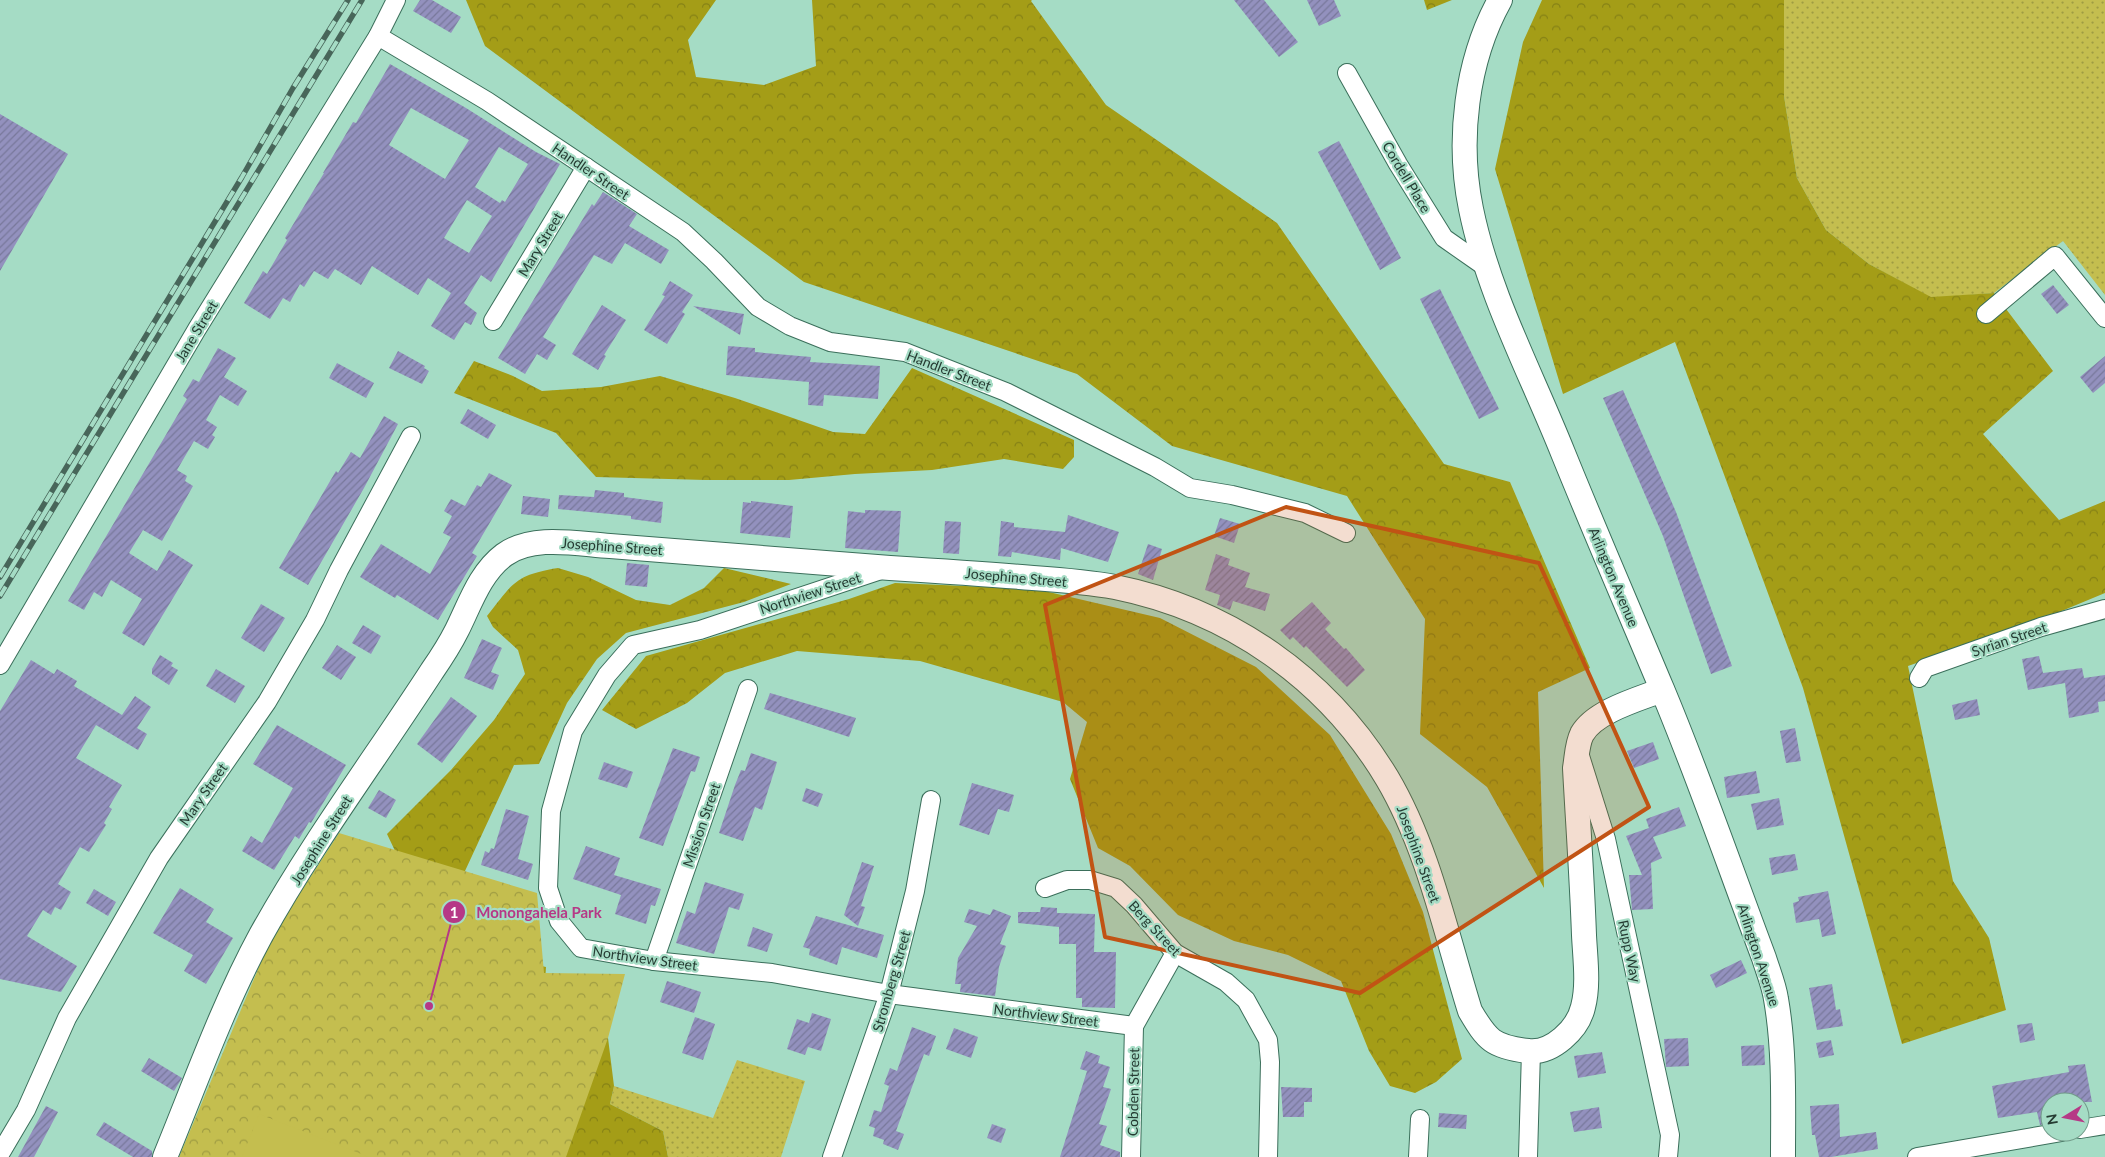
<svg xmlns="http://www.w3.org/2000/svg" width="2105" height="1157" viewBox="0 0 2105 1157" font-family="Lato,sans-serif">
	<defs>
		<pattern id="grass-dots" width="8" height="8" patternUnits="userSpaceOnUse" patternTransform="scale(1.25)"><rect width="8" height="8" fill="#c4be4f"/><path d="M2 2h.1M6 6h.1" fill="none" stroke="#9f9c42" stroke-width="1.8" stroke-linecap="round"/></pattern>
		<pattern id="forest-crowns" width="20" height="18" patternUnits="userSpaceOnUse" patternTransform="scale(1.25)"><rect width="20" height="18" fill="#a49d17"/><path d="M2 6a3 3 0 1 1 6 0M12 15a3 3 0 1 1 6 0" fill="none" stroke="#858115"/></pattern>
		<pattern id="park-crowns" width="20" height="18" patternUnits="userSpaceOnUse" patternTransform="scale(1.25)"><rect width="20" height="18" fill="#c4be4f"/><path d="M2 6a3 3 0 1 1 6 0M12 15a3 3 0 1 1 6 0" fill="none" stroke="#9f9c42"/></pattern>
		<pattern id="building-hatch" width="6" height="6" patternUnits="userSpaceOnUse" patternTransform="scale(1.25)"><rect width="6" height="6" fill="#9391be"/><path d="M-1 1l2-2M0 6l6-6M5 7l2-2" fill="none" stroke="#78789b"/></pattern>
	</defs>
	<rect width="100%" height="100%" fill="#a5dcc5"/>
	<g fill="url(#grass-dots)">
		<polygon points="1784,0 2105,0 2105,295 2063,241 1994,293 1931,298 1869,264 1826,230 1797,178 1784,96"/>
		<polygon points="737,1060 805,1081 781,1157 668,1157 663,1131 610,1104 614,1086 713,1118"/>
	</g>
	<g fill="url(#forest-crowns)">
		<polygon points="466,0 716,0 688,40 696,77 764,85 816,66 812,0 1032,0 1031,1 1106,105 1277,223 1444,464 1510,482 1590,668 1538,692 1544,888 1487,787 1420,734 1425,619 1347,496 1172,446 1077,374 804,282 485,46"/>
		<polygon points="1424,0 1452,0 1427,10"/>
		<polygon points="1542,0 1784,0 1784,96 1797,178 1826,230 1869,264 1931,297 1994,293 2053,371 1983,434 2059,520 2105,501 2105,593 2040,620 1908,666 1953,881 1989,938 2006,1010 1902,1044 1803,688 1675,342 1563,394 1495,169 1523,42"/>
		<polygon points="474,361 513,376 542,391 601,387 660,376 735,398 833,432 865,434 912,368 1074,440 1074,457 1063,469 1004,459 932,470 855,474 789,480 705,480 596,477 556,433 454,393"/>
		<path d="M 558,568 L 588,577 L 636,600 L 670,605 L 704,588 L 724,568 L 791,584 L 744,602 L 626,633 L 597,659 L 567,703 L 539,764 L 514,765 L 465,871 L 484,953 L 546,967 L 542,1029 L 608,1038 L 614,1086 L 610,1104 L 663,1131 L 668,1157 L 389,1157 L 397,855 L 387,834 L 451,770 L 494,720 L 525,674 L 518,650 L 493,627 L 487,616 C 513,583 515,575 558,568 Z"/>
		<polygon points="895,583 1036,589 1160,618 1256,667 1330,735 1391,834 1423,912 1462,1059 1436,1082 1415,1093 1390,1086 1369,1051 1341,981 1288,955 1234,941 1178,915 1130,866 1098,848 1070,779 1087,722 1063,702 920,661 797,651 725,673 687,703 636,729 602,710 646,656 849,599"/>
	</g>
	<polygon fill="url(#park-crowns)" points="339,833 537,893 544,973 625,974 608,1038 566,1157 179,1157 272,936"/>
	<polygon fill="#c4be4f" points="259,1114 369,1157 242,1157"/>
	<g fill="url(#building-hatch)" fill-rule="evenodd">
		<polygon points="420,0 432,0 461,17 451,33 413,11"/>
		<polygon points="1234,0 1264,0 1298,42 1279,57"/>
		<polygon points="1307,0 1334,0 1341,16 1319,26"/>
		<path d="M 390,64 L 466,108 L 536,152 L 560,164 L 491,282 L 481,275 L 464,303 L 477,313 L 471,325 L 465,322 L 454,340 L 431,326 L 451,293 L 428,278 L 418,295 L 372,266 L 361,285 L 335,269 L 328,279 L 314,271 L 304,287 L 300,284 L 290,302 L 283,298 L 270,319 L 244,303 L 263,271 L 267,274 L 287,240 L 285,238 L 324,173 L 323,173 L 353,122 L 356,123 ZM 411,108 L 469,140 L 445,179 L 389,145 ZM 499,147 L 528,164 L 505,202 L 502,200 L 500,203 L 475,187 ZM 467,200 L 492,216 L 469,253 L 444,238 Z"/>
		<polygon points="0,114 68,154 0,271"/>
		<polygon points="1339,141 1401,258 1380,270 1318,152"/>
		<polygon points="603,192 637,214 629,226 669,250 661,264 625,243 612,264 594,255 543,337 556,345 547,360 537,354 525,374 498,358 592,204 594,206"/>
		<polygon points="670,281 693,295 682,312 685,314 667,344 644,330 665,296 662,295"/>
		<polygon points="2053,285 2069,305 2057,314 2041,294"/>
		<polygon points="1440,289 1499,409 1479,419 1420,299"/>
		<polygon points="602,305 626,320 604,355 606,356 598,370 572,354"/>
		<polygon points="693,306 744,314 740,335"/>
		<polygon points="728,346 755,348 755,352 811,357 810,362 880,366 878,399 824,395 823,406 808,405 809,382 726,375"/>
		<polygon points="218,348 236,358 224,377 247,391 238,406 220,395 206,420 217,427 212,435 215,437 208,449 194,441 177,470 187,476 185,481 193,486 162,541 143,530 129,553 157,571 169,550 193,565 144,646 122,633 142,599 111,580 102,597 94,592 84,610 68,601 187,399 183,396 193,379 199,382"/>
		<polygon points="398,351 425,366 424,368 429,371 422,384 389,368"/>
		<polygon points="2105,356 2105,383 2093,393 2080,377"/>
		<polygon points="337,363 374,383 366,398 329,378"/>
		<polygon points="1623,390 1676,512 1732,666 1711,674 1663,536 1603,398"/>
		<polygon points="468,409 496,425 488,439 460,423"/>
		<polygon points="384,416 398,424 364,488 308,585 279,568 336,471 338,473 351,452 360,458"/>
		<polygon points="489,473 512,485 472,553 477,556 438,620 397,595 395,598 360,577 381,544 430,574 451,537 443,533 452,516 444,511 451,499 465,506 477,485 481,487"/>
		<polygon points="595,490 624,493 624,497 663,502 661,523 631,519 631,516 558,509 559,495 594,497"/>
		<polygon points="523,496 550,499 548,517 521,514"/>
		<polygon points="751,501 793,506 790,538 740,533 743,502 751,503"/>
		<polygon points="865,510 901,511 898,552 845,548 848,511 865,513"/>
		<polygon points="1068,515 1119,532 1108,562 1061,548 1060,560 1012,552 1011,557 998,556 1001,521 1014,523 1014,527 1065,532"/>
		<polygon points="1220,518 1240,524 1234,543 1214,536"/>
		<polygon points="945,521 961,522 959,554 943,553"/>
		<polygon points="1148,544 1162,549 1153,580 1138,574"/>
		<polygon points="1216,554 1230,559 1228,565 1250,573 1245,587 1270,594 1265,611 1233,601 1230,610 1217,605 1220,595 1205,590"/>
		<polygon points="627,563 649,565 647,587 625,585"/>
		<polygon points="1312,602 1331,623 1325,629 1344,649 1346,648 1365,670 1347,687 1306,646 1304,648 1293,637 1290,640 1280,630"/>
		<polygon points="261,604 285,618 264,652 241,638"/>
		<polygon points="363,625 381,636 371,654 352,643"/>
		<polygon points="482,639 502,648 491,672 499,675 493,690 464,678"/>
		<polygon points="337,645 356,657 341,680 322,668"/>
		<polygon points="160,655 173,663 171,666 178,670 169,685 152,674 152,669"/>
		<polygon points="2039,656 2043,673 2082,668 2084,678 2105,675 2105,701 2098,702 2099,712 2069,718 2065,683 2028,690 2022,659"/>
		<polygon points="31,660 54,674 57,669 77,681 74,686 122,715 135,696 151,707 137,728 147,734 138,750 96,725 76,758 122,785 109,807 112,809 104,823 106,825 89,852 80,847 58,884 71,892 61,910 55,907 51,915 43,910 27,936 77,966 61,992 0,979 0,711"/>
		<polygon points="216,669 245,686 235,703 206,686"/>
		<polygon points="770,693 856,718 849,737 764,709"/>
		<polygon points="451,697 477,716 442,763 417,744"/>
		<polygon points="1977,699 1980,715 1955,720 1952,705"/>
		<polygon points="277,725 346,765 311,823 309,822 299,839 295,836 274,870 242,851 251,836 262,843 293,788 253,764"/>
		<polygon points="1795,728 1801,761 1786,763 1780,731"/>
		<polygon points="1653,742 1659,759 1634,768 1627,751"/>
		<polygon points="673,748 700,757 695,772 691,771 663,846 639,838"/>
		<polygon points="751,753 777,762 762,810 755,807 743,841 719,833 735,785 741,770 745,771"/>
		<polygon points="604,762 633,772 627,788 598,779"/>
		<polygon points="1756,771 1760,793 1727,798 1724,777"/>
		<polygon points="972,783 1014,795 1009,812 998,809 989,835 959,825"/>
		<polygon points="806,788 823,794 818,807 802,801"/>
		<polygon points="379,790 396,800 386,818 368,808"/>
		<polygon points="1779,798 1784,825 1757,830 1751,804"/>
		<polygon points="1679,807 1686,826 1653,837 1662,858 1651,863 1653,909 1632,910 1629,875 1642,875 1626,836 1649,828 1646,819"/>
		<polygon points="506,809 529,816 518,859 533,864 528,880 481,865 485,851 489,853 491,848 494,849"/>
		<polygon points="586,846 620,858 614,875 661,889 655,906 651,905 646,924 615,914 621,895 573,879"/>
		<polygon points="1795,854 1798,870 1772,875 1769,858"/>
		<polygon points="862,862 874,866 861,906 865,907 858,926 844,915"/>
		<polygon points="705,882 744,894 739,910 729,907 714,954 676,943 687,911 695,914"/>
		<polygon points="180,888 214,909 206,922 233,938 206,984 184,971 193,955 153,933"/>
		<polygon points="94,889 116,902 108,916 86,903"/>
		<polygon points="1828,891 1836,934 1822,937 1819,919 1796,923 1793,903 1799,901 1798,897"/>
		<polygon points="1041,907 1057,908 1057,913 1095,914 1094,952 1116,952 1115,1008 1082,1007 1082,998 1076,998 1076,944 1059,944 1059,927 1018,923 1018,912 1040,912"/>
		<polygon points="969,909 990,915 993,909 1011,916 1000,944 1006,946 999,967 995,996 960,992 961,984 955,984 958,958 977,926 964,922"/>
		<polygon points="816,916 884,935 877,958 842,947 837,965 809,955 810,949 803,947"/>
		<polygon points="753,927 773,934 767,952 747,946"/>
		<polygon points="1741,960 1747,973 1716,988 1710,975"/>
		<polygon points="667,981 701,992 694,1013 660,1002"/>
		<polygon points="1832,984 1836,1010 1840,1009 1843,1026 1817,1030 1809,988"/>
		<polygon points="812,1013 831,1019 821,1051 808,1047 805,1055 787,1049 797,1019 809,1023"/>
		<polygon points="695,1017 715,1024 703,1060 682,1053"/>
		<polygon points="2032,1023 2035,1040 2020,1043 2017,1025"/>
		<polygon points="912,1027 936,1036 929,1056 924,1054 896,1131 904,1134 898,1150 883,1144 884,1140 873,1136 875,1128 869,1126 874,1110 881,1112 889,1086 884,1084 890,1068 897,1071"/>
		<polygon points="954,1028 978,1037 971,1058 946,1049"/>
		<polygon points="1688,1038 1689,1066 1666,1067 1664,1039"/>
		<polygon points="1831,1040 1834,1055 1819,1058 1816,1043"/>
		<polygon points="1764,1045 1765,1065 1742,1066 1741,1046"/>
		<polygon points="1086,1051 1100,1056 1098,1063 1110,1067 1103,1087 1111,1089 1099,1124 1107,1126 1100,1145 1120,1152 1120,1157 1060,1157 1087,1071 1080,1069"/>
		<polygon points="1602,1052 1606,1073 1578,1078 1574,1056"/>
		<polygon points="149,1058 182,1078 174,1091 141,1071"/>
		<polygon points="2085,1064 2092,1102 2050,1102 2050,1123 2040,1125 2037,1112 1998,1118 1992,1086 2069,1072 2068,1066"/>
		<polygon points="1281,1087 1312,1088 1312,1102 1304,1102 1304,1117 1283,1117"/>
		<polygon points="1839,1104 1840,1137 1876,1132 1878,1149 1831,1157 1819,1157 1815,1135 1812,1135 1810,1106"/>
		<polygon points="46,1106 58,1112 34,1157 18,1157"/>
		<polygon points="1599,1107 1602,1128 1574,1132 1570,1112"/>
		<polygon points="1439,1113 1467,1115 1466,1129 1438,1127"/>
		<polygon points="104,1122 152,1151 152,1157 133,1157 96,1135"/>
		<polygon points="992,1124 1006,1129 1001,1143 987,1138"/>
	</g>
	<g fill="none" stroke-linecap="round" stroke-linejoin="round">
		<g stroke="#3b6f5b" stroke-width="20">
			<g id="street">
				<polyline points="378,36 487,101 683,232 714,261 758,307 790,326 830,342 905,352 1006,392 1155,467 1190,488 1232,495 1305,513 1346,533"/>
				<polyline points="1347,73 1398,164 1444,238 1484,266"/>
				<polyline points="1986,314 2055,256 2105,318"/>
				<polyline points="493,321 586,167"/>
				<polyline points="881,570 700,630 633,645 607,675 573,731 551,811 548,888 559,921 581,948 654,961 772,973 889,994 1134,1026 1175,953"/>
				<polyline points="0,665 197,329 378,36 396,0"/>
				<polyline points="1919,678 1925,668 2041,627 2105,609"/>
				<polyline points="1580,756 1606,839 1670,1135 1668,1157"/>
				<polyline points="1045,888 1067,880 1090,880 1116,888 1134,905 1175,953 1226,982 1246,1000 1268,1040 1270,1062 1268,1157"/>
				<polyline points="654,961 748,689"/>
				<polyline points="2080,1129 2105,1125"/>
				<polyline points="0,1154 26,1110 67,1018 159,858 267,702 315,620 339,570 411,436"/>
				<polyline points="832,1157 889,994 915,891 931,800"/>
				<polyline points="1131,1157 1134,1026"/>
				<polyline points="1418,1157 1420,1119"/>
				<polyline points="1528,1157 1531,1051"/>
				<polyline points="1917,1157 2062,1132"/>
			</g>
		</g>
		<g stroke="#3b6f5b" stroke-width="26">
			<g id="secondary">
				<path d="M 1500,0 C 1466,61 1457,141 1471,209 C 1488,293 1531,373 1563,453 C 1595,532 1629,610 1662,689 C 1699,777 1730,868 1764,958 C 1768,971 1774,985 1776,999 C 1785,1051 1783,1104 1783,1157"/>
				<path d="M 165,1157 C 195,1084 223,1005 261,935 C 312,843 375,759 432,671 C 441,658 450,644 457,630 C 470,604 480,573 504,555 C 533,534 577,544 610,546 C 704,553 797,561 890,568 C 938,571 986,574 1033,578 C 1061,580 1088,582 1115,587 C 1229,610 1327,678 1387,778 C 1428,847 1446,934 1470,1011 C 1487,1040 1493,1047 1528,1051 C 1552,1054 1578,1029 1583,1007 C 1589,985 1585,957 1584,935 C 1582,879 1578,823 1575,768 C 1577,756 1577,744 1582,734 C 1595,711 1639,699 1662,690"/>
			</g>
		</g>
		<use href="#street" stroke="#fff" stroke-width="18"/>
		<use href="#secondary" stroke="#fff" stroke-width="24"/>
		<g stroke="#48665a" stroke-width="5.5">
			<g id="rail">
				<polyline points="0,577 242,177 293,88 348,0"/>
				<polyline points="0,596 362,0"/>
			</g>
		</g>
		<use href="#rail" stroke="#a5dcc5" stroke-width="4" stroke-dasharray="11" stroke-linecap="butt"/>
	</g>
	<path fill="#c15314" fill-opacity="0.2" stroke="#c15314" stroke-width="4" stroke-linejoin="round" d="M 1286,507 L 1539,563 L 1649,807 L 1360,993 L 1105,937 L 1045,605 Z"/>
	<g text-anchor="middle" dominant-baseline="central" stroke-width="4.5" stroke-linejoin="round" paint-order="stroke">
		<g font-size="14" fill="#253b32" stroke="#a5dcc5">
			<text transform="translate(591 171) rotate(34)">Handler Street</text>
			<text transform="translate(1407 177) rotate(59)">Cordell Place</text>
			<text transform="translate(540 244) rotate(-59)">Mary Street</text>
			<text transform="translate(196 331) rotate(-59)">Jane Street</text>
			<text transform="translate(949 370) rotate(21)">Handler Street</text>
			<text transform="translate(612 546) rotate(4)">Josephine Street</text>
			<text transform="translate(1016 577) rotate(5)">Josephine Street</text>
			<text transform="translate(1614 577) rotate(67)">Arlington Avenue</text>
			<text transform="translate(810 593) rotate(-18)">Northview Street</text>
			<text transform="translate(2009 639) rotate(-19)">Syrian Street</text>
			<text transform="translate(203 794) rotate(-55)">Mary Street</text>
			<text transform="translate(701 825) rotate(-71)">Mission Street</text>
			<text transform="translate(321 840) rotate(-58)">Josephine Street</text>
			<text transform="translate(1419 854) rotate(70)">Josephine Street</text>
			<text transform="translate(1155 928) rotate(47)">Berg Street</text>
			<text transform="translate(1630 951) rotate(78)">Rupp Way</text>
			<text transform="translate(1759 955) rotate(72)">Arlington Avenue</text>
			<text transform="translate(645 958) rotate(8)">Northview Street</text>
			<text transform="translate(891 981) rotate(-74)">Stromberg Street</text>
			<text transform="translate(1046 1015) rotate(7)">Northview Street</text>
			<text transform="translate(1133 1092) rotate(-89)">Cobden Street</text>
		</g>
	</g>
	<path fill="none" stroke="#b63886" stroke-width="2" d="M429 1006L454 912"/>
	<g fill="#b63886" stroke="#a5dcc5" stroke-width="2">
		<circle cx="429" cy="1006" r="5"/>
		<circle cx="454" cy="912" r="12"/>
	</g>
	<g font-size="15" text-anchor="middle" font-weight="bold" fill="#fff">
		<text x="454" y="918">1</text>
	</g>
	<g font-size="15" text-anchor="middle" font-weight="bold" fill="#b63886" stroke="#a5dcc5" stroke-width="4.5" stroke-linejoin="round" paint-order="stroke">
		<text x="539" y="918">Monongahela Park</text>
	</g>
	<g transform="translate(2065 1117) rotate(260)"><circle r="24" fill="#a5dcc5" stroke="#729c8a"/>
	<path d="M0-4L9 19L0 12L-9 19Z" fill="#b63886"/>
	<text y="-8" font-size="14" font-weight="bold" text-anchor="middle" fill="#253b32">N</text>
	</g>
</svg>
